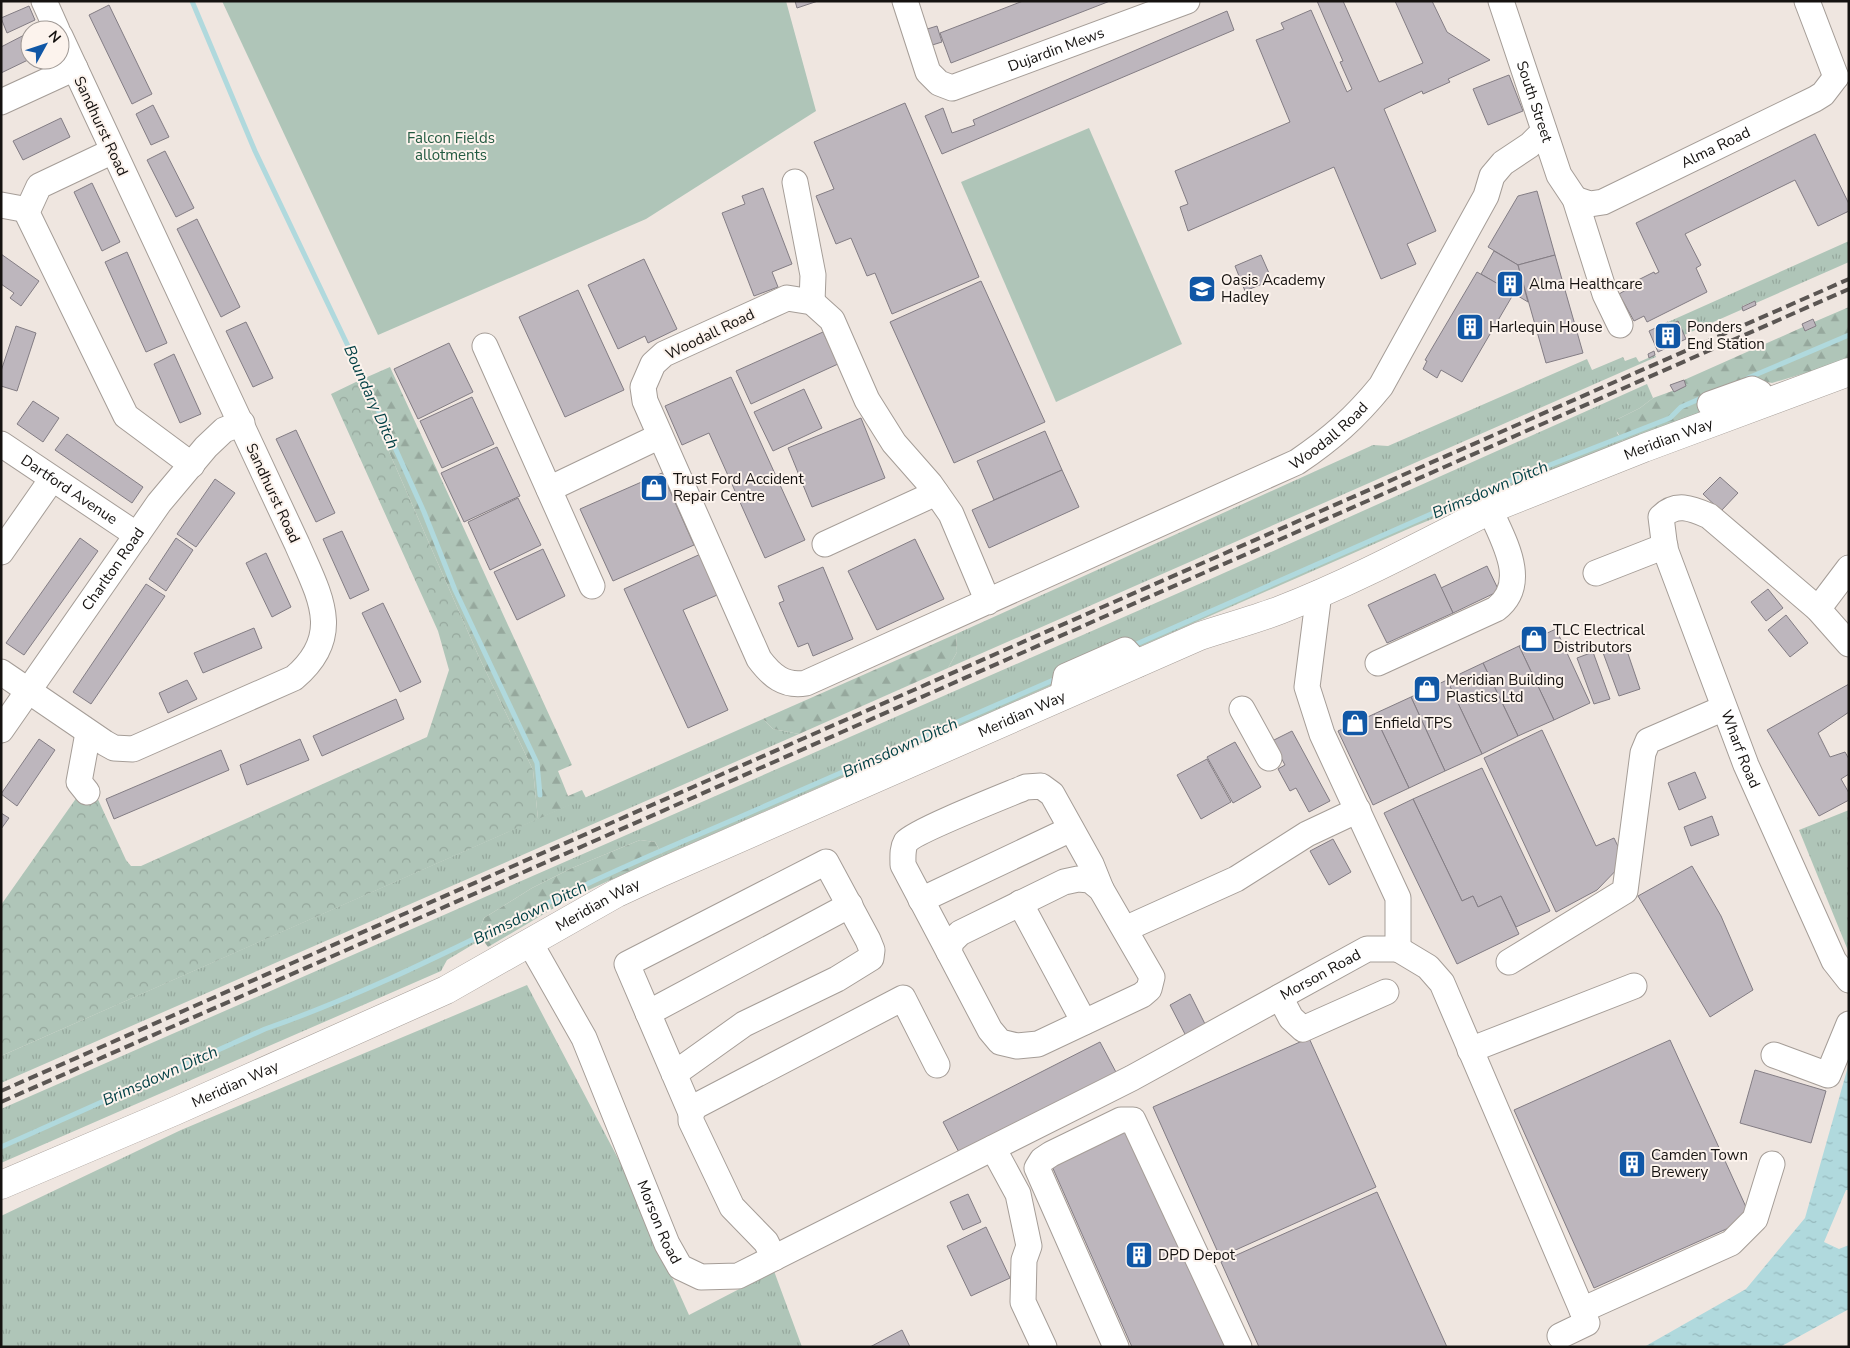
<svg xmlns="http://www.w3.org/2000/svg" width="1850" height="1348" viewBox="0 0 1850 1348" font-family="'Nunito Sans',sans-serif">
	<defs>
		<pattern id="grass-tufts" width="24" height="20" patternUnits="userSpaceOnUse" patternTransform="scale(1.25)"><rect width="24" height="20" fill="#afc5b8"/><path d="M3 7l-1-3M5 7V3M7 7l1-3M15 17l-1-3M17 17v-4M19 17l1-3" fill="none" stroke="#96a89d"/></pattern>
		<pattern id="forest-firs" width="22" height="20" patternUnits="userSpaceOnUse" patternTransform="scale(1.25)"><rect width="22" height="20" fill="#afc5b8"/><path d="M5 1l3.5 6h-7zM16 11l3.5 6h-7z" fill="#96a89d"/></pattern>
		<pattern id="park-crowns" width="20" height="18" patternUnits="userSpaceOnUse" patternTransform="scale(1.25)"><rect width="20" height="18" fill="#afc5b8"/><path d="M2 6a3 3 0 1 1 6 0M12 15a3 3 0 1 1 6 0" fill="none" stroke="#96a89d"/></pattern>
		<pattern id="water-ripples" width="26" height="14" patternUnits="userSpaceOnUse" patternTransform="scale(1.25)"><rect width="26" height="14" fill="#b0d9dd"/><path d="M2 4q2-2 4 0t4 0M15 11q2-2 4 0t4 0" fill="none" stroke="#96b9bd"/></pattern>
	</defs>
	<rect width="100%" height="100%" fill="#efe6e0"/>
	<g fill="url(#grass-tufts)">
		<polygon points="1849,241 1849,262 1756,303 1755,301 1742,306 1743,309 1684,335 1678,322 1670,325 1668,322"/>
		<polygon points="1655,355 1656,357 948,668 957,652 956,634 1373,445 1388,446 1587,359 1592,370 1623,357 1625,361 1636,357 1639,362"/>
		<polygon points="1647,384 1653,398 1640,408 1616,420 1617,433 1623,441 1415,526 663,856 655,842 640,840 572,868 532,888 484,918 478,933 482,939 447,960 441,971 1,1163 1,1109 1215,577"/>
		<polygon points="763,719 773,729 799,734 1,1083 1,1056"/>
		<polygon points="1849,810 1849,953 1799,830"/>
		<polygon points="527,985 622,1166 689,1315 774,1271 802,1347 1,1347 1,1216 181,1130"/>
	</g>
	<g fill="url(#forest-firs)">
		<polygon points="1849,307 1849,360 1772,383 1758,380 1711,409 1623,441 1614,427 1616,420 1640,408 1653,398 1686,386 1684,380 1803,327 1806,331 1816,326 1814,322"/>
		<polygon points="390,367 572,765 558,771 568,796 582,790 586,798 538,819 533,770 479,657 358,381"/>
		<polygon points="956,634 957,652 948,668 799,734 773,729 763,719"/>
		<polygon points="640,840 655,842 663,856 569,899 488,947 478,933 484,918 532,888 572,868"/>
	</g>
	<polygon fill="url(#park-crowns)" points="358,381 479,657 533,770 538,819 1,1056 1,905 89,780 126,860 131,866 141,866 427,737 449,670 438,631 331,394"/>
	<g fill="#afc5b8">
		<polygon points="222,1 786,1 816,111 646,219 378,335"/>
		<polygon points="1089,128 1182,344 1056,402 961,182"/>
	</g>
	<polygon fill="url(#water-ripples)" points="1849,1063 1849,1190 1846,1190 1824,1242 1839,1249 1849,1245 1849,1309 1780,1347 1644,1347 1746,1289 1805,1218"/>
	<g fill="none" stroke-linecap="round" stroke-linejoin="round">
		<g stroke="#b0d9dd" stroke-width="5">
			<polyline points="192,1 255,151 369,390 424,512 455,590 537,763 540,795"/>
			<polyline points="1748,378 1849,335"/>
			<polyline points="1132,646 1481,492 1670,418 1681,407 1704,397"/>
			<path d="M 1,1147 L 265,1029 C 375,991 478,936 583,886 C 635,861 689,839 742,816 C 848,770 953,724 1058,678"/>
		</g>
	</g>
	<g fill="#bdb6bd" stroke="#837d84">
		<polygon points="795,1 818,1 797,8"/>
		<polygon points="1023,1 1110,1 951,63 940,33"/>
		<polygon points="1317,1 1343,1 1379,82 1423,63 1395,1 1432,1 1447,32 1490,60 1448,79 1450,82 1423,94 1422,91 1384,109 1436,231 1407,244 1416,264 1381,279 1334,167 1188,231 1180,207 1188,204 1175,171 1290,122 1256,40 1284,29 1281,23 1311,10 1347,92 1352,89 1340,62 1343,61"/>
		<polygon points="109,5 152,94 132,104 89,15"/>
		<polygon points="29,6 35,20 7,33 1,18"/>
		<polygon points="1227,11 1234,30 942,154 925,116 943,108 952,133 975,125 973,120"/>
		<polygon points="937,26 942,42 929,46 924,30"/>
		<polygon points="30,32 30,59 1,73 1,47"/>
		<polygon points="1509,75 1523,111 1488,125 1473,89"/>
		<polygon points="905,103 979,277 892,314 875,273 867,276 851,238 836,244 816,196 834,189 814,142"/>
		<polygon points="153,105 169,137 151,145 136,114"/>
		<polygon points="61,118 70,137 23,160 13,141"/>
		<polygon points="1815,134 1849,204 1849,211 1818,226 1795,180 1685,234 1701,265 1696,268 1707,292 1647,322 1644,316 1634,321 1619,294 1631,287 1630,284 1654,272 1655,274 1659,272 1636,223"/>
		<polygon points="165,151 194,208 176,217 147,160"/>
		<polygon points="92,183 120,242 102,251 74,192"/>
		<polygon points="763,188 792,264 772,272 778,287 754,296 722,213 745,204 742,196"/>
		<polygon points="1537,191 1555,255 1518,265 1488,247 1518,196"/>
		<polygon points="197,219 240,307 221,317 177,229"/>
		<polygon points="1494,251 1518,265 1528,302 1481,274"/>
		<polygon points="127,252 167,343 146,352 105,262"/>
		<polygon points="1,254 39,281 21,306 10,298 14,293 1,284"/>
		<polygon points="1261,255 1272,280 1245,291 1235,266"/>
		<polygon points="1555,255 1583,353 1546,363 1518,265"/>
		<polygon points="644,259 677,329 648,343 645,336 618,349 588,285"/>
		<polygon points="1477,272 1514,293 1462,382 1441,370 1437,378 1423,369 1427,361 1425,360"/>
		<polygon points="981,281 1045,422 954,463 890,322"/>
		<polygon points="578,290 624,390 565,417 519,317"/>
		<polygon points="1755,301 1756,305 1743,311 1742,307"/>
		<polygon points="1813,319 1816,326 1805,331 1802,324"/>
		<polygon points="1678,321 1686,339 1658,352 1649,331 1668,322 1670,325"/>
		<polygon points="246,322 273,378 253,387 226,331"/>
		<polygon points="16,326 36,333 17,391 1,386 1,371"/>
		<polygon points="823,332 838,364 751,404 736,371"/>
		<polygon points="449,343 473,392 418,419 394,369"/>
		<polygon points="1654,351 1655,355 1649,358 1648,354"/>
		<polygon points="174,354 201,414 180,423 154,364"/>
		<polygon points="731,377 805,540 765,558 709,433 682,445 665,406"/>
		<polygon points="1684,380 1686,386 1674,392 1670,385"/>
		<polygon points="804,389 822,428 773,451 754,412"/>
		<polygon points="472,397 494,444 442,468 420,421"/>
		<polygon points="33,401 59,418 43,442 17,424"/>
		<polygon points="861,418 885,478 812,507 788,448"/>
		<polygon points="296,430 335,513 316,522 276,439"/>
		<polygon points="1045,431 1062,470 994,500 977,461"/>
		<polygon points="67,434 143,487 132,503 55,450"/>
		<polygon points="497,447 520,496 464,522 441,473"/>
		<polygon points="1062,470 1079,507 989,548 972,510"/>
		<polygon points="662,473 694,545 613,581 580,509"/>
		<polygon points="1720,477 1738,493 1721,511 1703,494"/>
		<polygon points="215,479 235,493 196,547 177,534"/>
		<polygon points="518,498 541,545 490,570 468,522"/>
		<polygon points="342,531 369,590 350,599 323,539"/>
		<polygon points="80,538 98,551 24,655 6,643"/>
		<polygon points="176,538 193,550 166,591 149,579"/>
		<polygon points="915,539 944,599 877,630 848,571"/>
		<polygon points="543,549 565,596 517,620 494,572"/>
		<polygon points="705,552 724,592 683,610 728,710 688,728 624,589"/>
		<polygon points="266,553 291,607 272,617 246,563"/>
		<polygon points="1487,566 1499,591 1453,613 1441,588"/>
		<polygon points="823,567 853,639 813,656 808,643 798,647 779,603 784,601 778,586"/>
		<polygon points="1435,574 1453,613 1387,643 1368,605"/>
		<polygon points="146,584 165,596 91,704 73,692"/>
		<polygon points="1768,589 1783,608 1766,621 1751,602"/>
		<polygon points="383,603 421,682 400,692 362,613"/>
		<polygon points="1786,615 1808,643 1790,657 1768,630"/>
		<polygon points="254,628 262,648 203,673 194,653"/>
		<polygon points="1556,629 1590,703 1554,720 1519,646"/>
		<polygon points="1624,642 1640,689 1619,696 1602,650"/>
		<polygon points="1519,646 1554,720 1518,736 1483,663"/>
		<polygon points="1593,652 1610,699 1594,704 1577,658"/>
		<polygon points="1483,663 1518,736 1482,754 1447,680"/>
		<polygon points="187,680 197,699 168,713 159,693"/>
		<polygon points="1447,680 1482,754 1445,771 1411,697"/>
		<polygon points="1849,684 1849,712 1818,733 1830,757 1845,752 1849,759 1849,774 1841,779 1849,793 1849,800 1819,816 1767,730"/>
		<polygon points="1411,697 1445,771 1409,788 1374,714"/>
		<polygon points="396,699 404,719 322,756 313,736"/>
		<polygon points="1374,714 1409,788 1373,805 1338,731"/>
		<polygon points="1542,730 1596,846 1614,838 1625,861 1597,890 1556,912 1484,758"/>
		<polygon points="1292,731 1330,801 1309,812 1296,788 1290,791 1278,769 1285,765 1272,741"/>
		<polygon points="39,739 55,750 17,806 1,794"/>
		<polygon points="300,739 309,760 247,785 240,765"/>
		<polygon points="1235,742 1261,787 1233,803 1207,757"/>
		<polygon points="221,750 229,770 114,819 106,799"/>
		<polygon points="1207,759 1231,802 1201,819 1177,775"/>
		<polygon points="1482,768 1550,911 1516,927 1501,896 1478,907 1473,896 1462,901 1413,799"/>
		<polygon points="1695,772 1706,798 1679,810 1668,783"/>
		<polygon points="1413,799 1462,901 1473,896 1478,907 1501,896 1519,934 1457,964 1384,813"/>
		<polygon points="1,813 9,818 1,829"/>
		<polygon points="1712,816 1719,835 1691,846 1684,827"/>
		<polygon points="1333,839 1351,872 1329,885 1310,851"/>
		<polygon points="1692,866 1721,916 1753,990 1710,1017 1638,896"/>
		<polygon points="1190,994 1206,1026 1186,1036 1170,1005"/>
		<polygon points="1309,1038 1376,1187 1220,1257 1153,1107"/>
		<polygon points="1670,1040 1751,1218 1594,1288 1514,1110"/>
		<polygon points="1100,1042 1118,1076 961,1156 943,1122"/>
		<polygon points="1755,1070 1826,1091 1811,1143 1740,1123"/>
		<polygon points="1129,1130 1228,1347 1132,1347 1051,1164"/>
		<polygon points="1377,1192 1447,1347 1259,1347 1221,1262"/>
		<polygon points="968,1194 981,1222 963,1230 950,1202"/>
		<polygon points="986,1227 1010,1278 971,1296 947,1246"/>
		<polygon points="902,1330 910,1347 870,1347"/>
	</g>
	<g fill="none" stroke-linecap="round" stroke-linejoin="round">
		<g stroke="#a59d97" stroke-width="27">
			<g id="minor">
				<polyline points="44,1 57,30"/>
				<path id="s1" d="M 905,1 L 928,72 L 939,83 L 952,88 L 1187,1"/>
				<path id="s2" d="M 1501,1 L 1559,175 L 1575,199 L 1605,294 L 1620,325"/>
				<polyline points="1807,1 1836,77"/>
				<polyline points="1,102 75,68"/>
				<polyline points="113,151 39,186 28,210 28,215 126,416 192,465"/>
				<polyline points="795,182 813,275 812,302"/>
				<path id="s3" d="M 1575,199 L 1590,204 L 1603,202 L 1815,99 L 1823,94 L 1836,77"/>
				<polyline points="1,205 28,210"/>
				<polyline points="485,346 592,586"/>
				<polyline points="1710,404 1752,389 1760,393 1764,403"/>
				<path id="s4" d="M 1,444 L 137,535"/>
				<polyline points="549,489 660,436"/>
				<polyline points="825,544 936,493"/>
				<polyline points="1,552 52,479"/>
				<polyline points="1596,573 1665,546"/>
				<path id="s5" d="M 988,602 L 951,514 L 930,484 L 894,443 L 867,400 L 832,320 L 812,302 L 787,298 L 664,354 L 653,364 L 643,387 L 645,401 L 759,659 C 771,675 784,687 806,683 L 1297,462 C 1331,439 1355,418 1381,386 L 1486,196 L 1492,176 L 1503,163 L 1530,145 L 1544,131"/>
				<polyline points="1818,609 1849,568"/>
				<path id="s6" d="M 1849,644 L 1818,609 L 1709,516 C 1691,508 1676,502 1661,517 L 1665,549 L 1746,765 L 1834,961 L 1849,980"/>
				<path d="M 1378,663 L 1496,609 C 1530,583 1503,540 1490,510"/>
				<path d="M 1,672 L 105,743 L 114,748 L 133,749 L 294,678 C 345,635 319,595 297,544 L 60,36"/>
				<polyline points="1062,697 1066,676 1125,650 1138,664"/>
				<polyline points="1242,709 1269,758"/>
				<path id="s7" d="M 1,730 L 159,503 L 206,447 L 224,430 L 242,423"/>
				<polyline points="87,792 79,782 88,733"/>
				<polygon points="1078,879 1090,880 1101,889 1152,977 1149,989 1142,995 1038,1044 1017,1046 1000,1042 990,1030 949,952 951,942 960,933 1064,882"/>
				<polyline points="921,900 1071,829"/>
				<polyline points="1020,903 1084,1022"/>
				<polyline points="1125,929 1236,879 1307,834 1358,810"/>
				<path id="s8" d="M 530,943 L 584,1038 L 667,1244 L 680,1267 L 701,1277 L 738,1276 L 1132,1078 L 1367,949 L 1398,949 L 1398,898 L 1322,734 L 1307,687 L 1319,593"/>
				<polyline points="1398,949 1428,967 1442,983 1582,1310 1587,1323 1560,1336"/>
				<path d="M 949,952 L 903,865 C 903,857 902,849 906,842 C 915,831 1007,795 1026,787 L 1041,786 L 1052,794 L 1091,864 L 1101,889"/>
				<polyline points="1509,962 1625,891 1643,753 1648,741 1724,708"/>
				<polyline points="1280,997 1291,1018 1303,1029 1386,992"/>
				<polyline points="648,1013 850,905"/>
				<polyline points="1470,1050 1634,986"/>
				<polyline points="1774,1055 1828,1075 1849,1024"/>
				<polyline points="674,1074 744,1024 837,979 871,958 872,950 868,940 826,862 627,964 691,1113"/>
				<polyline points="993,1148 1018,1194 1029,1246 1024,1260 1023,1302 1044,1347"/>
				<polyline points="774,1258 766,1242 732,1207 691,1121 691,1113 696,1106 903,998 937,1065"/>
				<polyline points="1582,1310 1731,1243 1755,1219 1772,1164"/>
				<polyline points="1116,1347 1037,1168 1042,1160 1051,1154 1121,1120 1133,1120 1239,1347"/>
			</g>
		</g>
		<g stroke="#a59d97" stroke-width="29">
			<g id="major">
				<path id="s9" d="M 1473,516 L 1644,448 L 1849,372"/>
				<path id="s10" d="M 1,1185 L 175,1111 L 446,990 L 617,893 L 660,873 L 1200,636 C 1227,627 1254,620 1280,610 C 1352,582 1421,545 1490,510"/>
			</g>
		</g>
		<use href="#minor" stroke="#fff" stroke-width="25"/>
		<use href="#major" stroke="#fff" stroke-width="28"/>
		<g stroke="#5b5653" stroke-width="4" stroke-dasharray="10 5" stroke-linecap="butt">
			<polyline points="1,1091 1849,279"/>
			<polyline points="1,1102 1849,289"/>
		</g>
	</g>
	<defs>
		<g id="building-square" transform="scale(1.4375)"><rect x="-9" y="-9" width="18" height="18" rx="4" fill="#1057a6" stroke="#fcf3ed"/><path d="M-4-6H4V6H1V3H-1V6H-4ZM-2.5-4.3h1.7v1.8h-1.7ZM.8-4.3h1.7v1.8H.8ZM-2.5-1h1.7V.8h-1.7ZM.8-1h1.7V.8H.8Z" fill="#fff"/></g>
		<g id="school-square" transform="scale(1.4375)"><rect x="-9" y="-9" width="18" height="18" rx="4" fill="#1057a6" stroke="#fcf3ed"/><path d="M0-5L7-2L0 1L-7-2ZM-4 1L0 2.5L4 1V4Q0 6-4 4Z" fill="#fff"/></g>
		<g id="shop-square" transform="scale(1.4375)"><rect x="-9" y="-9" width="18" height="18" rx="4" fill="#1057a6" stroke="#fcf3ed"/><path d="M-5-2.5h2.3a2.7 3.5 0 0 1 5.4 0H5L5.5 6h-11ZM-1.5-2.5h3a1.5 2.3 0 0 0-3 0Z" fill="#fff"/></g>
	</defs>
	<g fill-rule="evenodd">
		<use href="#building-square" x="1510" y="284"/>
		<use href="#school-square" x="1202" y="289"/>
		<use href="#building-square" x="1470" y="327"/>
		<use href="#building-square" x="1668" y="336"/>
		<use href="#shop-square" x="654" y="488"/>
		<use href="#shop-square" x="1534" y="639"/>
		<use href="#shop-square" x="1427" y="689"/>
		<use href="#shop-square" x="1355" y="723"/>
		<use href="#building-square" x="1632" y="1164"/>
		<use href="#building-square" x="1139" y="1255"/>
	</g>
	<g text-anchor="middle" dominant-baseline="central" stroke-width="4" stroke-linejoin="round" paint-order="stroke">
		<g font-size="15" fill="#151210" stroke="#fcf3ed">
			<text stroke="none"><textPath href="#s1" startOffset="215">Dujardin Mews</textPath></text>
			<text stroke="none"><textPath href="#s2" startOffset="106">South Street</textPath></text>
			<text transform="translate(101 126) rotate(65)">Sandhurst Road</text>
			<text stroke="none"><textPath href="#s3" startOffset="154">Alma Road</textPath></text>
			<text transform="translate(710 334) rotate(-26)">Woodall Road</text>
			<text stroke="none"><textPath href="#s5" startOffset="1484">Woodall Road</textPath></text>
			<text stroke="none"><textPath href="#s9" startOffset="210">Meridian Way</textPath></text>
			<text stroke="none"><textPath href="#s4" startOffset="82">Dartford Avenue</textPath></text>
			<text transform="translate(273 493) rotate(65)">Sandhurst Road</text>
			<text stroke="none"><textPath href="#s7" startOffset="196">Charlton Road</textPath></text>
			<text stroke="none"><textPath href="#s10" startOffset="1125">Meridian Way</textPath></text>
			<text stroke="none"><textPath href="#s6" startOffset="488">Wharf Road</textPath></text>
			<text stroke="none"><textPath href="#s10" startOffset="660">Meridian Way</textPath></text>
			<text stroke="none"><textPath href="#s8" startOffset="1074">Morson Road</textPath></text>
			<text stroke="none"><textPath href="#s10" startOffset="255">Meridian Way</textPath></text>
			<text stroke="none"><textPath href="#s8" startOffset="308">Morson Road</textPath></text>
		</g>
		<g font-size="15" fill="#235a41" stroke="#fcf3ed">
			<text x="451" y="138">Falcon Fields<tspan x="451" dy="17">allotments</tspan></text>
		</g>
		<g font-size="15" fill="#151210" stroke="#fcf3ed" text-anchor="start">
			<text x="1221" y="280">Oasis Academy<tspan x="1221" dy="17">Hadley</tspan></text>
			<text x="1529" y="284">Alma Healthcare</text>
			<text x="1489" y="327">Harlequin House</text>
			<text x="1687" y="327">Ponders<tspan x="1687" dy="17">End Station</tspan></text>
			<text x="673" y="479">Trust Ford Accident<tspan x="673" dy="17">Repair Centre</tspan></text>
			<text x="1553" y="630">TLC Electrical<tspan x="1553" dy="17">Distributors</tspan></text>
			<text x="1446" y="680">Meridian Building<tspan x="1446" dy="17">Plastics Ltd</tspan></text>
			<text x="1374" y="723">Enfield TPS</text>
			<text x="1651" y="1155">Camden Town<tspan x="1651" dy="17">Brewery</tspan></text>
			<text x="1158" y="1255">DPD Depot</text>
		</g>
		<g font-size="16" font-style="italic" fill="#003f44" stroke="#fcf3ed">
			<text transform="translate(371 397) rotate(66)">Boundary Ditch</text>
			<text transform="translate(1490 490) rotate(-23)">Brimsdown Ditch</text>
			<text transform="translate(900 748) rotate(-24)">Brimsdown Ditch</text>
			<text transform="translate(530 913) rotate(-26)">Brimsdown Ditch</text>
			<text transform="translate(160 1076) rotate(-24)">Brimsdown Ditch</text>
		</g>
	</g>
	<rect width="1850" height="1348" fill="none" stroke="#151210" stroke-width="5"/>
	<g transform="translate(45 45) rotate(50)"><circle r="24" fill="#fcf3ed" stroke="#a09995"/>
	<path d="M0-4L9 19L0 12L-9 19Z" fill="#1057a6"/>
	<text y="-8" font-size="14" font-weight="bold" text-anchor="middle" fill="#151210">N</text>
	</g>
</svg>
